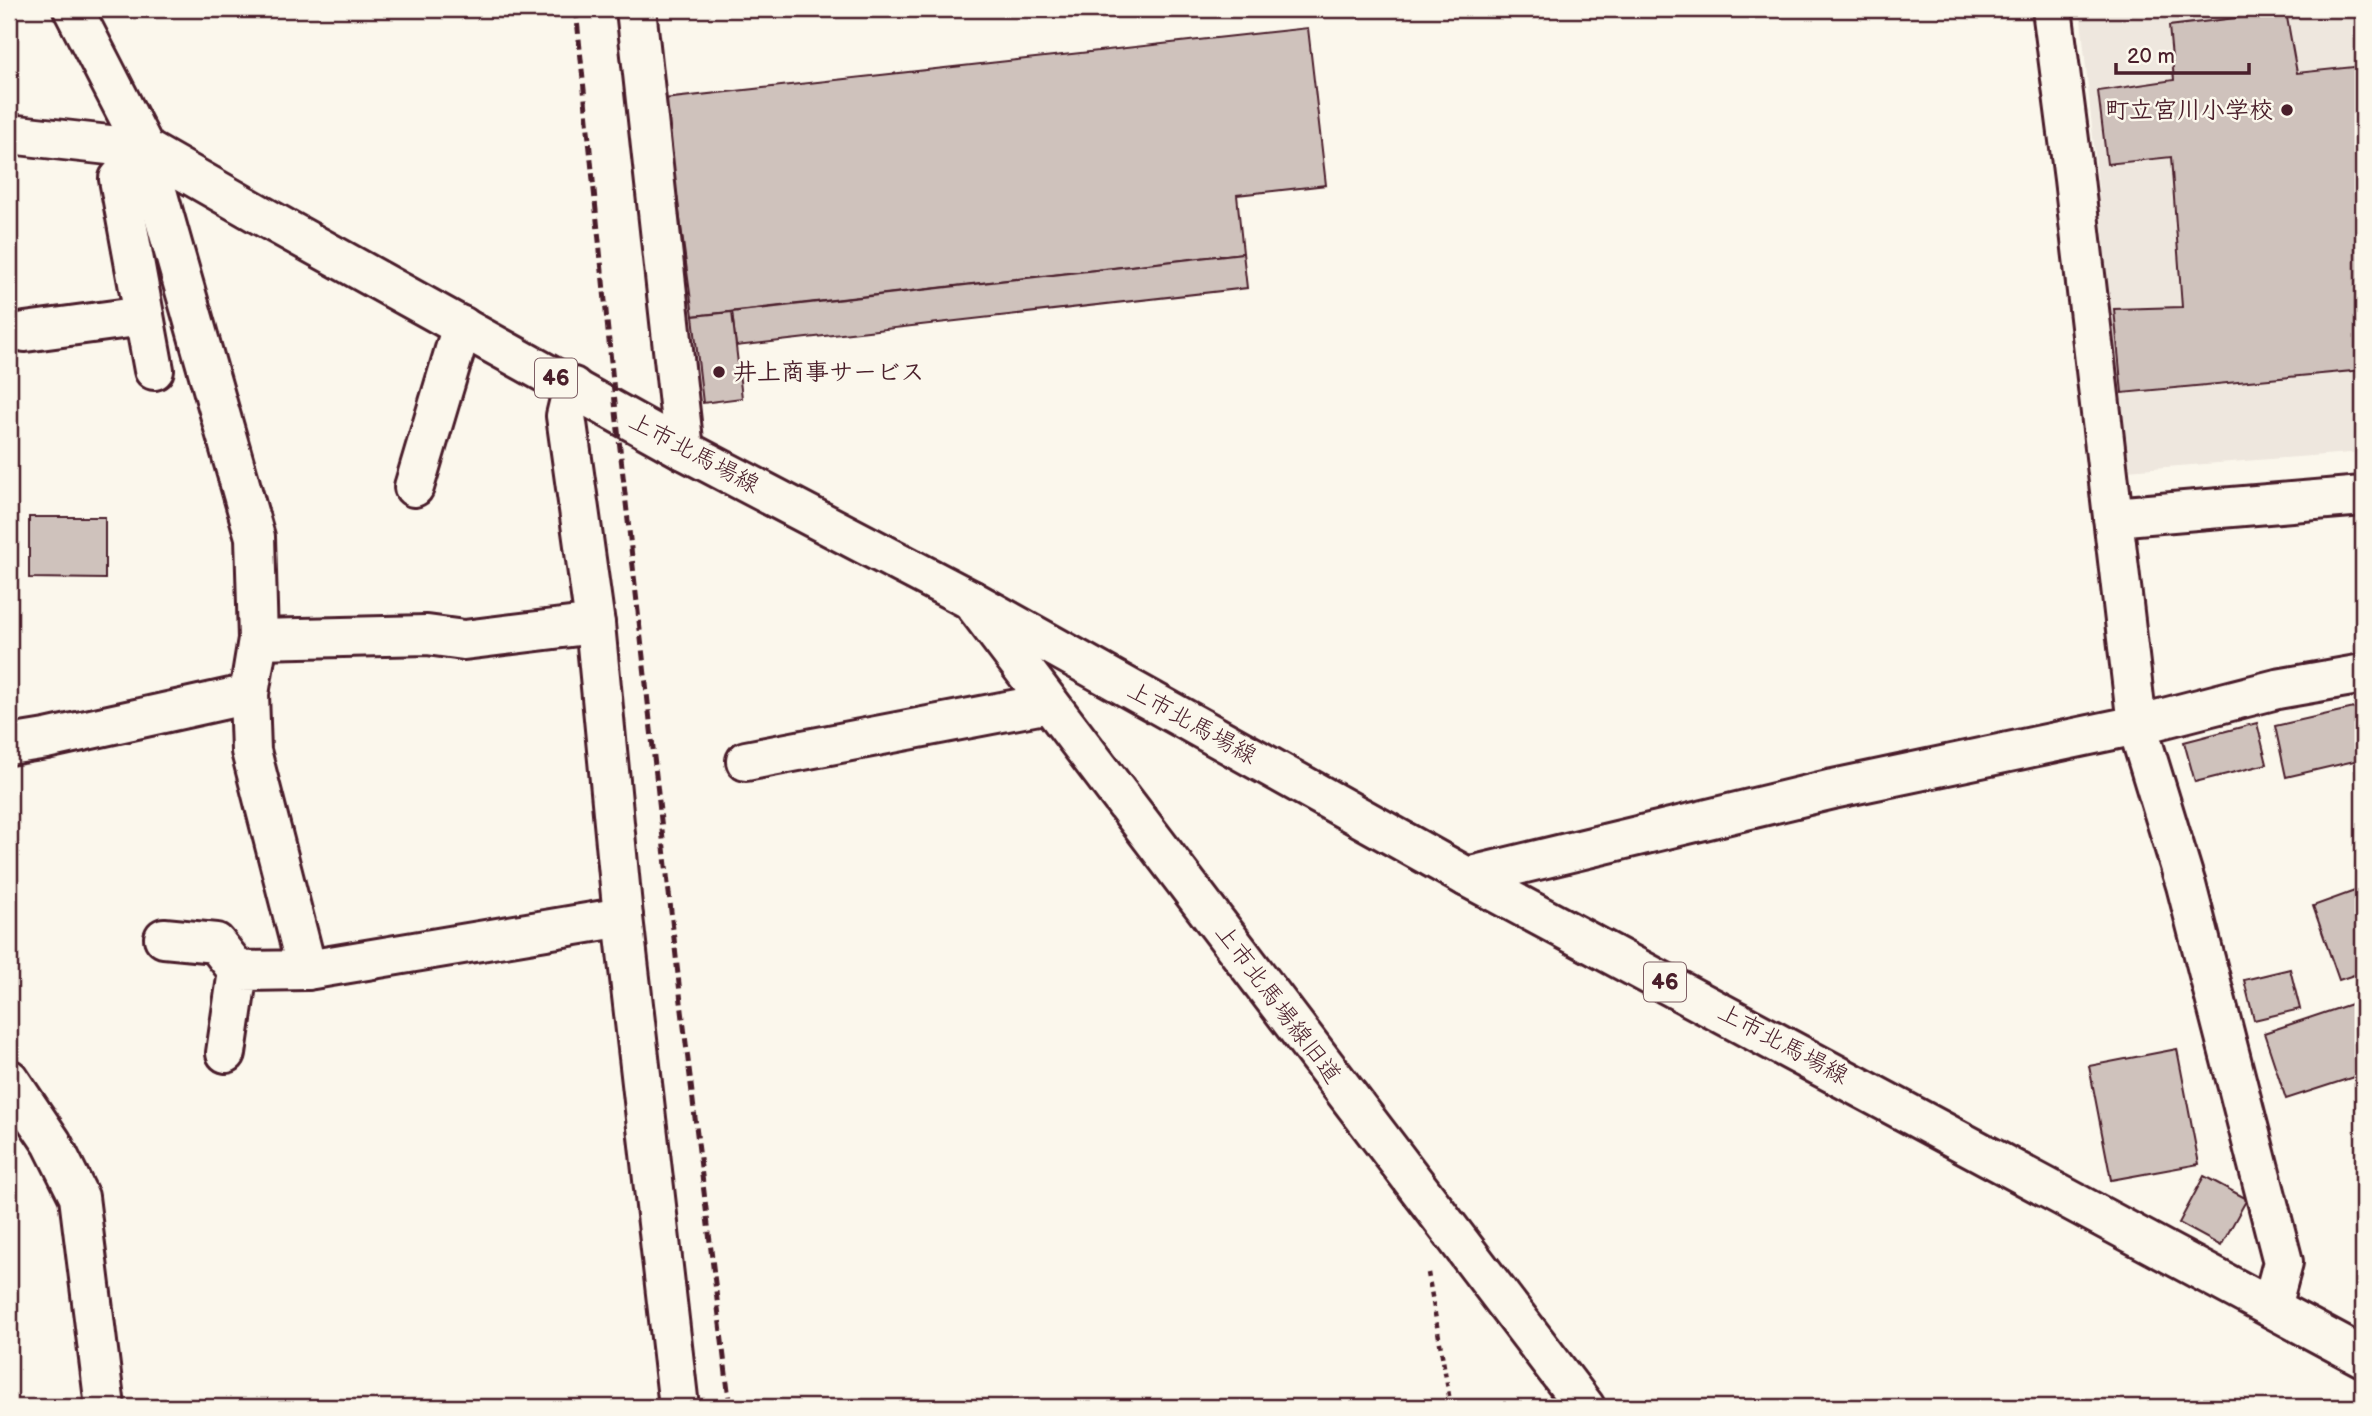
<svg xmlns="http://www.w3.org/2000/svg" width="2372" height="1416" viewBox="0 0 2372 1416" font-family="'Balsamiq Sans','Klee One',sans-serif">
	<rect width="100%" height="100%" fill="#fbf7ec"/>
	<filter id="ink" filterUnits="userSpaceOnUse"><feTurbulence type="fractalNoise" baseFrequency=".0143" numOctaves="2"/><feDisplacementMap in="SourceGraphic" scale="14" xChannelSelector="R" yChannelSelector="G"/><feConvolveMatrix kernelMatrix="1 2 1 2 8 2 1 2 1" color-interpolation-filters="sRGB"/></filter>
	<g filter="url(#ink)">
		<polygon fill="#eee7de" points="2080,9 2363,9 2363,452 2127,470"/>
		<g fill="#cfc2bc" stroke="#4a1f2b" stroke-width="2">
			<polygon points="2286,12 2297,73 2363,66 2363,370 2122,393 2114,309 2182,307 2171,157 2107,164 2098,91 2174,80 2169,26"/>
			<polygon points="1308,28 1326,185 1237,195 1243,253 693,316 664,99"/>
			<polygon points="1243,253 1247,288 736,346 732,312"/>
			<polygon points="732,312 742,398 703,403 693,316"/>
			<polygon points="29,517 105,517 105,579 29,578"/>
			<polygon points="2363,706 2363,759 2286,777 2275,726"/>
			<polygon points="2257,723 2267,764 2195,782 2184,742"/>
			<polygon points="2363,888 2363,972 2339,980 2313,906"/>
			<polygon points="2290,969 2300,1009 2254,1020 2244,980"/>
			<polygon points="2363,1000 2363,1074 2286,1099 2264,1033"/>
			<polygon points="2177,1049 2199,1164 2111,1180 2089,1066"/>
			<polygon points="2204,1176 2247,1199 2221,1246 2179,1223"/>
		</g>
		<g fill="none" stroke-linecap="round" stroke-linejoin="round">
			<g stroke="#4a1f2b" stroke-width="44">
				<g id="minor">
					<polyline points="636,9 684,450"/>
					<polyline points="2052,9 2074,179 2137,725 2186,885 2283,1262 2271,1307"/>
					<polyline points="145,149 119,179 154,370"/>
					<polyline points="25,332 144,316"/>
					<polyline points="414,487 462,326"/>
					<polyline points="2113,517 2363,496"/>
					<polyline points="595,624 623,917 679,1407"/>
					<polyline points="258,639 427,635 464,640 595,624 566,416 573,387"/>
					<polyline points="9,745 46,739 249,694 258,639 255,537 145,149"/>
					<polyline points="746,761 1049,703"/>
					<polyline points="1467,877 1833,789 2137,725 2277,689 2363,674"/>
					<polyline points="164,938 216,943 238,971"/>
					<polyline points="307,970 623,917"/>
					<polyline points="226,1053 238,971 307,970 251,751 249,694"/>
					<polyline points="9,1079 52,1143 79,1197 105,1407"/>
				</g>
			</g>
			<g stroke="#4a1f2b" stroke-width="44">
				<polyline id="tertiary" points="971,600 1585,1407"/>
			</g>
			<g stroke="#4a1f2b" stroke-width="44">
				<polyline id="secondary" points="73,9 145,149"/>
			</g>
			<g stroke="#4a1f2b" stroke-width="44">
				<polyline id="primary" points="9,134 145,149 257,213 684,450 971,600 1467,877 2363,1357"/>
			</g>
			<polyline stroke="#4a1f2b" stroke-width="4.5" stroke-dasharray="5 5" stroke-linecap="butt" points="1428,1273 1451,1407"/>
			<use href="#minor" stroke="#fbf7ec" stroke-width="38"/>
			<use href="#tertiary" stroke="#fbf7ec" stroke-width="38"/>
			<use href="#secondary" stroke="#fbf7ec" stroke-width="38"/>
			<use href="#primary" stroke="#fbf7ec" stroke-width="38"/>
			<polyline stroke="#4a1f2b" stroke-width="5" stroke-dasharray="10 5" stroke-linecap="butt" points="576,9 616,412 681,1002 730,1407"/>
		</g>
	</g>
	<g fill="#4a1f2b" stroke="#fbf7ec" stroke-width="2.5">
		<circle cx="2287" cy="110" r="7"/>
		<circle cx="719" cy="372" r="7"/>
	</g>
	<g text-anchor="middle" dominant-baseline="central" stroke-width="5" stroke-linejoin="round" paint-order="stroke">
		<g fill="#fbf7ec" stroke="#7f6065" stroke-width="2">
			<rect x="535" y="358.5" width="42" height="39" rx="5"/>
			<rect x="1644" y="962.5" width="42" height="39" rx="5"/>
		</g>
		<g font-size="23" font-weight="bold" fill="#4a1f2b">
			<text x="556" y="378">46</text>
			<text x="1665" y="982">46</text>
		</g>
		<g font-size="24" font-weight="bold" fill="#4a1f2b" stroke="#fbf7ec" text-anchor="end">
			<text x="2273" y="110">町立宮川小学校</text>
			<text x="733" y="372" text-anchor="start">井上商事サービス</text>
		</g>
		<g font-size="24" fill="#4a1f2b" stroke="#fbf7ec">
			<text transform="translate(694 453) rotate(28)">上市北馬場線</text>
			<text transform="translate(1192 723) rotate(29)">上市北馬場線</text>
			<text transform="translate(1278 1004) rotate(53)">上市北馬場線旧道</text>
			<text transform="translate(1783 1044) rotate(28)">上市北馬場線</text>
		</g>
	</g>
	<rect width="2372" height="1416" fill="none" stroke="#fbf7ec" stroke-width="35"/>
	<rect x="18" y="18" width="2337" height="1381" fill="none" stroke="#4a1f2b" stroke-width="2.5" filter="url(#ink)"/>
	<path d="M2116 63v10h133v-10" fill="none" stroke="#4a1f2b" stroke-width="3.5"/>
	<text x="2127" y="63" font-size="21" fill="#4a1f2b" stroke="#fbf7ec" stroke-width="5" paint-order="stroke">20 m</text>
</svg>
